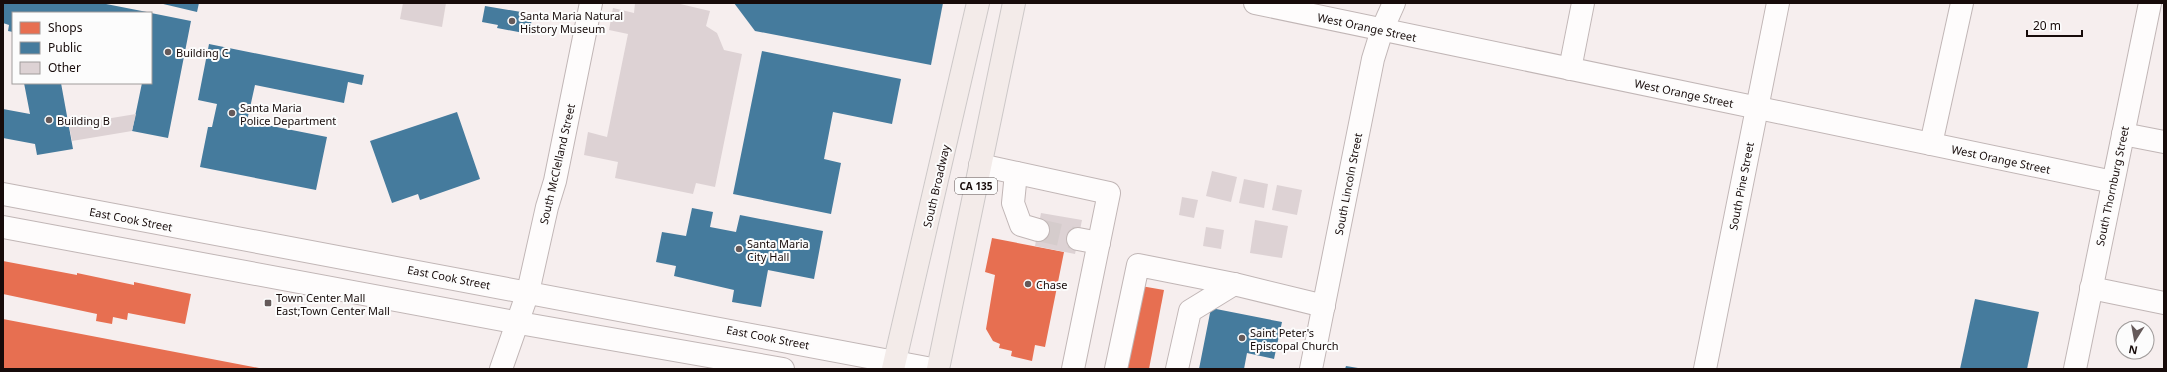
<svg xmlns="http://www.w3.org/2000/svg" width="2167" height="372" viewBox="0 0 2167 372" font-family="'Noto Sans',sans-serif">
	<rect width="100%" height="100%" fill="#f6eeee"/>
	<g fill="#e76f51">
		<polygon points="992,238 1064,252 1045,347 1035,345 1032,361 1011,356 1012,351 999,348 1000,344 993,341 986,329 995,275 985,272"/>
		<polygon points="3,261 77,275 77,273 134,285 134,282 191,294 185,324 128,313 127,320 113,317 112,324 96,321 97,314 3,294"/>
		<polygon points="1141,286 1164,290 1149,369 1125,369"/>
		<polygon points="3,319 259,368 259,369 3,369"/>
	</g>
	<g fill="#457b9d">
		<polygon points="3,3 101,3 147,12 13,13 13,32 8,31 9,25 3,23"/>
		<polygon points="159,3 199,3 197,12"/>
		<polygon points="734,3 943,3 931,65 755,31"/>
		<polygon points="485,6 533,14 529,34 497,28 498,25 482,22"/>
		<polygon points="151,13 191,21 168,138 132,131 142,83 151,83"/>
		<polygon points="209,44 364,75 362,85 348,82 344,103 255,85 247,121 327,137 316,190 200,167 208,127 212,127 217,104 198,100"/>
		<polygon points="762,51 901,79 892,124 833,112 824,159 841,163 831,214 733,194"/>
		<polygon points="24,83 61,83 73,149 37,155 35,144 3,138 3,109 30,114"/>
		<polygon points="457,112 480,179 420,200 418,194 392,203 370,141"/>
		<polygon points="692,208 713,212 710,227 736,232 740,215 823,231 814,279 768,270 761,307 732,302 734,290 674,276 676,266 656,262 662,232 686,236"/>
		<polygon points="1975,299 2039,312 2027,369 1960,369"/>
		<polygon points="1211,308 1282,322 1274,359 1247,353 1244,369 1199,369"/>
		<polygon points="1346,366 1358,368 1357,369 1345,369"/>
	</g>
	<g fill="#ddd2d4">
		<polygon points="403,3 446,3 442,27 400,19"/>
		<polygon points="635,3 676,3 710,11 706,26 717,33 724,50 742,54 715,187 696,183 693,194 615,178 618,162 584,155 588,132 607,137 628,34 609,30 613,8 634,13"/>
		<polygon points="136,114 132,131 72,141 69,125"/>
		<polygon points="1212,171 1237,177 1231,202 1206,196"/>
		<polygon points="1244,179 1268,184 1264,208 1239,203"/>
		<polygon points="1277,185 1302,190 1297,215 1272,210"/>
		<polygon points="1182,197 1198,200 1194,218 1179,215"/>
		<polygon points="1041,213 1082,220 1075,254 1035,246"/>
		<polygon points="1255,220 1288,226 1282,258 1250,253"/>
		<polygon points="1206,227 1224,230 1221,249 1203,246"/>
	</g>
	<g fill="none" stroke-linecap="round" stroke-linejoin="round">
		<polyline stroke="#d5cccc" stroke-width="22" stroke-dasharray="22 11" stroke-linecap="butt" points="1038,230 1078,239"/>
		<g stroke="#c1b6b6" stroke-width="24">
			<g id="minor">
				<polyline points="1255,3 2113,182"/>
				<polyline points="1570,69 1583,3"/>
				<polyline points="2123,134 2164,142"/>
				<polyline points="1931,144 1962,3"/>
				<polyline points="980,165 1109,193 1073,369"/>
				<polyline points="1016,173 1013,203 1021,225 1038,230"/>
				<polyline points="3,194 932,369"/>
				<polyline points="3,227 525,324 783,369"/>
				<polyline points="1078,239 1099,243"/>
				<polyline points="2091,288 2164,303"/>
				<polyline points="501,369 528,292 547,207 555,181 591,3"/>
				<polyline points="1116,369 1138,265 1234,284 1324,306"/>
				<polyline points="1177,369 1190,311 1234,284"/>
				<polyline points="1311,369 1373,59 1382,30 1394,3"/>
				<polyline points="1705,369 1778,3"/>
				<polyline points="2075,369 2150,3"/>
			</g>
		</g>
		<g stroke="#cdc8c8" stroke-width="24">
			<g id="major">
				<polyline points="893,369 978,3"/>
				<polyline points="938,369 1014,3"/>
			</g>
		</g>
		<use href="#minor" stroke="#fefcfc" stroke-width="22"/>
		<use href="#major" stroke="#f3ebe9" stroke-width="22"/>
	</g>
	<g fill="#655a5a" stroke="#fcfcfc" stroke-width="1.5">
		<circle cx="512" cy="21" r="4"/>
		<circle cx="168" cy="52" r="4"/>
		<circle cx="232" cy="113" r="4"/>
		<circle cx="49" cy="120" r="4"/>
		<circle cx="739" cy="249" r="4"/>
		<circle cx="1028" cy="284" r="4"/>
		<rect x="264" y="299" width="8" height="8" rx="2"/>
		<circle cx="1242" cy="338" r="4"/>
	</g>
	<g text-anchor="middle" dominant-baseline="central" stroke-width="4" stroke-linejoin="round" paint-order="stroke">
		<rect fill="#fcfcfc" stroke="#5c5353" stroke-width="1" x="955" y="178" width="42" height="16" rx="3"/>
		<g font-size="10" font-weight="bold" fill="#170b0a">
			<text x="976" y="186">CA 135</text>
		</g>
		<g font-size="11" fill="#170b0a" stroke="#fcfcfc" text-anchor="start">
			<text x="520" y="15">Santa Maria Natural<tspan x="520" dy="13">History Museum</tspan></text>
			<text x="176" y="52">Building C</text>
			<text x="240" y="107">Santa Maria<tspan x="240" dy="13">Police Department</tspan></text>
			<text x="57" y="120">Building B</text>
			<text x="747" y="243">Santa Maria<tspan x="747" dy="13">City Hall</tspan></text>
			<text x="1036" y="284">Chase</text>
			<text x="276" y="297">Town Center Mall<tspan x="276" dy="13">East;Town Center Mall</tspan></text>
			<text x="1250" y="332">Saint Peter's<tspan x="1250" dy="13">Episcopal Church</tspan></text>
		</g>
		<g font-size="11" fill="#170b0a" stroke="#fcfcfc">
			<text transform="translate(1367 27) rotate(12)">West Orange Street</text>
			<text transform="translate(1684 93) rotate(12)">West Orange Street</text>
			<text transform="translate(2001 159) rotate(12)">West Orange Street</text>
			<text transform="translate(557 164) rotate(-77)">South McClelland Street</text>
			<text transform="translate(1348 184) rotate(-79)">South Lincoln Street</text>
			<text transform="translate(936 186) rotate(-77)">South Broadway</text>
			<text transform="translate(1741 186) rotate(-79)">South Pine Street</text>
			<text transform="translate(2112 186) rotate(-78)">South Thornburg Street</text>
			<text transform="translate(131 219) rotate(11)">East Cook Street</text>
			<text transform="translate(449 277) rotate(11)">East Cook Street</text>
			<text transform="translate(768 337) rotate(11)">East Cook Street</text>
		</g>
	</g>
	<rect width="2167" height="372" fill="none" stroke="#170b0a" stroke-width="8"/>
	<rect x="12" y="12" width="140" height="72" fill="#fcfcfc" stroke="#a09c9b"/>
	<rect x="20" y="22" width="20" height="12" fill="#e76f51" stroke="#a09c9b"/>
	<text x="48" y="32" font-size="12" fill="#170b0a">Shops</text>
	<rect x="20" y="42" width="20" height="12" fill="#457b9d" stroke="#a09c9b"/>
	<text x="48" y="52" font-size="12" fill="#170b0a">Public</text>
	<rect x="20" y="62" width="20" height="12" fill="#ddd2d4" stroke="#a09c9b"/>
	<text x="48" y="72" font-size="12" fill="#170b0a">Other</text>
	<g transform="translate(2135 340) rotate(191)"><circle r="19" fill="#fcfcfc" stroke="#a09c9b"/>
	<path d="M0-3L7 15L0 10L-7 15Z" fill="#655a5a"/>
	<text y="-6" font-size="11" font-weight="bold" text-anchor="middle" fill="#170b0a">N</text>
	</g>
	<path d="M2027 30v6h55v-6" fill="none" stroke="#170b0a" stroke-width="2"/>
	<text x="2033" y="30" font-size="12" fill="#170b0a" stroke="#fcfcfc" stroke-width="3" paint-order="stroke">20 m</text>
</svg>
